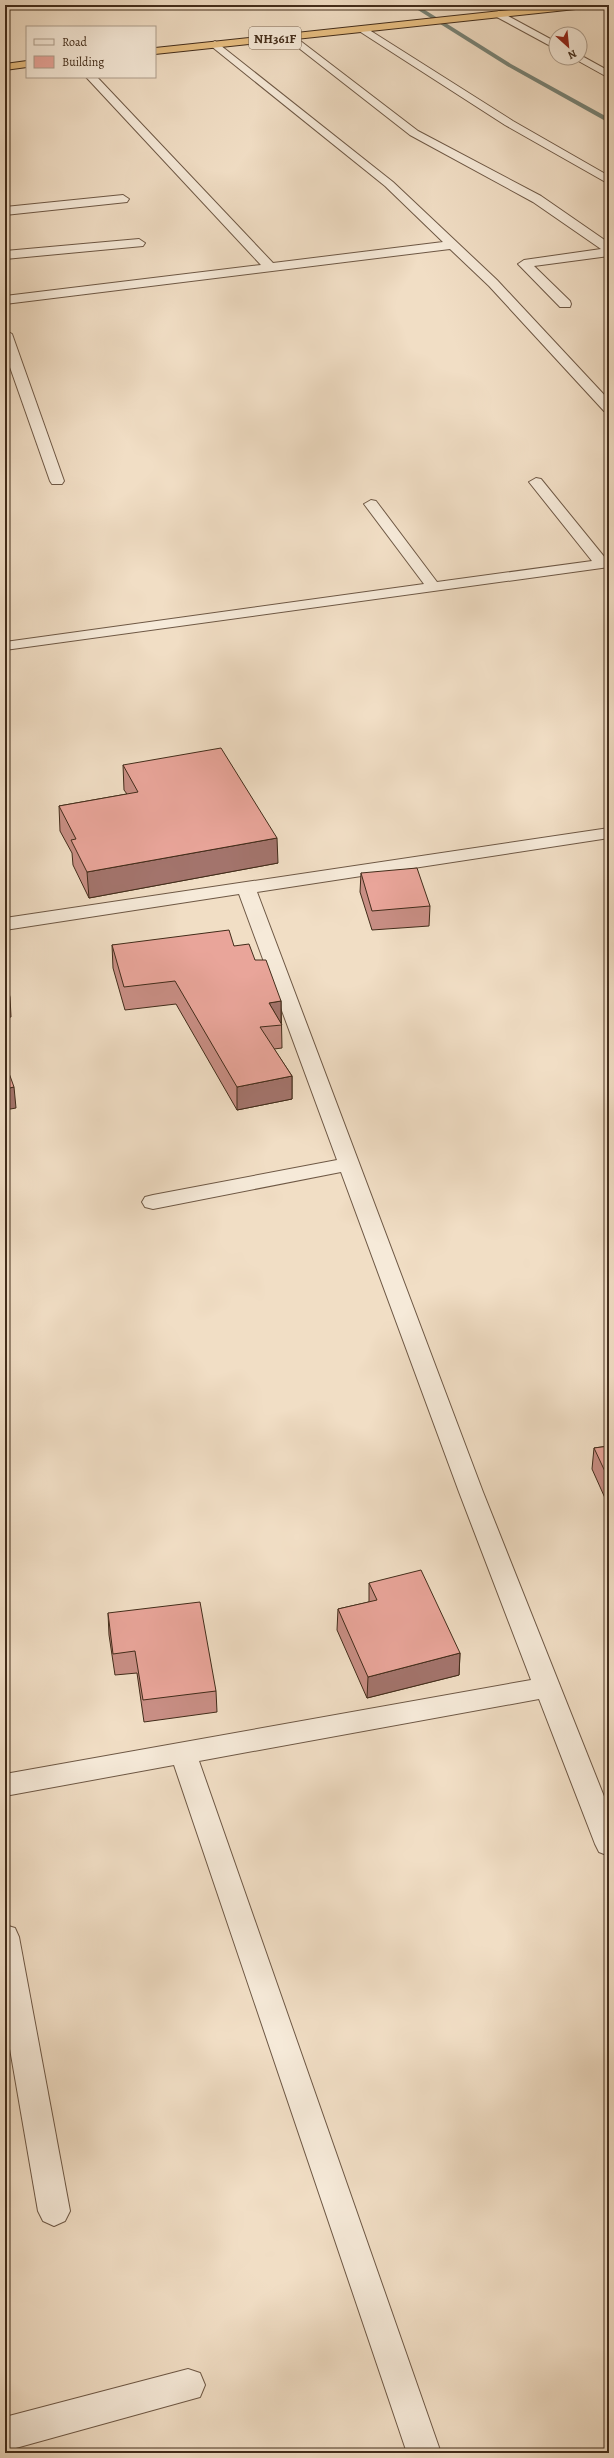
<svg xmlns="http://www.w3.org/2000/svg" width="614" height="2458" viewBox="0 0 614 2458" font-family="Alegreya,serif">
	<rect width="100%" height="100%" fill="#f1dec5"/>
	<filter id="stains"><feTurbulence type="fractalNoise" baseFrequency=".005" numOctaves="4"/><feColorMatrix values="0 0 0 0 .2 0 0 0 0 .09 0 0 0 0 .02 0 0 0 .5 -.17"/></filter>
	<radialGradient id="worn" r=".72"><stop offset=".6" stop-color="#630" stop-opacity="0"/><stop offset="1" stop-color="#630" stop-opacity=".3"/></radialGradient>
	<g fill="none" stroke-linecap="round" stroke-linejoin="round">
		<polygon fill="#778275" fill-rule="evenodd" points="410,5 417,5 511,64 609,118 609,123 507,66"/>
		<g stroke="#6e5845" stroke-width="2">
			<polygon id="lane" points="536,478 541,479 606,559 609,559 609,567 5,650 5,642 424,584 364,504 371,500 376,501 437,582 592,561 529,482"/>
		</g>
		<g stroke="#6e5845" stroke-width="2">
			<g id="street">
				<polygon points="499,11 556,42 556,49 495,16 494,14"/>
				<polygon points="363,26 513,121 609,176 609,184 505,125 359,31 358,29"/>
				<polygon points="290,33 418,131 541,196 609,243 609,256 534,266 570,301 571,304 570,307 560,307 518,264 524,260 601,249 533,202 410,135 286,38 286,34"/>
				<polygon points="215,41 393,182 497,280 609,400 609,412 604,411 489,286 450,249 5,304 5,296 261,265 86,77 97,77 273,263 443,242 385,186 211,46 210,44"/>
				<polygon points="580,55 609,71 609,78 573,58 580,58"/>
				<polygon points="123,195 129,199 127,202 5,215 5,207"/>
				<polygon points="139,239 145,243 143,246 5,259 5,251"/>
				<polygon points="5,330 12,334 64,481 62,484 52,484 50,481 5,353"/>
				<polygon points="609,828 609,838 257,892 483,1492 609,1809 609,1856 599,1852 595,1844 539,1699 199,1761 441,2453 407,2453 174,1765 5,1796 5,1774 531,1680 459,1492 341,1172 153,1209 145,1207 142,1202 145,1197 153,1195 337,1160 239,894 5,930 5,918"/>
				<polygon points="5,1925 15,1928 19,1937 70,2211 65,2221 54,2226 43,2221 38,2211 5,2020"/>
				<polygon points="188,2369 200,2373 205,2385 200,2397 5,2451 5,2417"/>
			</g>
		</g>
		<g stroke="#422c1a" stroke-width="2">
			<g id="highway">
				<polygon points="557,5 590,5 585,8 155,54 155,48"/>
				<polygon points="27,61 27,67 5,70 5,64"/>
			</g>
		</g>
		<use href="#lane" fill="#f6ead9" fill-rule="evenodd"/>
		<use href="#street" fill="#f6ead9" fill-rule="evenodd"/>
		<use href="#highway" fill="#e8bf82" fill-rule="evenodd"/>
	</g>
	<g fill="#c88e84" stroke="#422c1a">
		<polygon points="123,765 278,863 89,898 73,865 72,853 60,831 59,806 127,794 124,790"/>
		<polygon points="361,873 430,906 429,926 372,930 360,892"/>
		<polygon points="112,945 234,946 255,960 281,1001 282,1048 274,1049 292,1076 292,1099 237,1110 176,1004 125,1010 113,968"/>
		<polygon points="609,1446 609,1507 592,1469 594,1448"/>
		<polygon points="369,1583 460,1653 459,1675 367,1698 337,1630 338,1609 369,1602"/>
		<polygon points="108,1613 216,1691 217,1712 144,1722 137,1673 115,1675 109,1635"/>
	</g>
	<g fill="#a3746c" stroke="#422c1a">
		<polygon points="277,838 278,863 89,898 87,872"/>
		<polygon points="5,997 10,997 11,1017 5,1018"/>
		<polygon points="281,1001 281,1024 269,1003"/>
		<polygon points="5,1027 6,1027 8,1047 5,1048"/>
		<polygon points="292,1076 292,1099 237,1110 237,1087"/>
		<polygon points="14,1087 16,1108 5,1110 5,1089"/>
		<polygon points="460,1653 459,1675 367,1698 368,1677"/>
	</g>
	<g fill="#e9a59a" stroke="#422c1a">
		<polygon points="221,748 277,838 87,872 71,840 76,839 59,806 138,792 123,765"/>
		<polygon points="417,868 430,906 372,911 361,873"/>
		<polygon points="229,930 234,946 249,944 255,960 266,960 281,1001 269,1003 282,1025 260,1027 292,1076 237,1087 175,981 124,987 112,945"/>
		<polygon points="5,978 10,997 5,997"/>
		<polygon points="5,1062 14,1087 5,1089"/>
		<polygon points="609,1446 609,1480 594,1448"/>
		<polygon points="421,1570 460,1653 368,1677 338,1609 377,1600 369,1583"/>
		<polygon points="200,1602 216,1691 143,1700 135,1651 113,1654 108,1613"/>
	</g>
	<g text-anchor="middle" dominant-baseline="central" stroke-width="3.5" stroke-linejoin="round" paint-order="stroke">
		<rect fill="#f6ead9" stroke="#786553" stroke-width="1" x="249" y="27" width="52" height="22" rx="3"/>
		<g font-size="13" font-weight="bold" fill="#422c1a">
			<text x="275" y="38">NH361F</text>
		</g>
	</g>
	<rect width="614" height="2458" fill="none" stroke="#f1dec5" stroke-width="20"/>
	<rect x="6" y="6" width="602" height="2446" fill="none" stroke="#422c1a" stroke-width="2"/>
	<rect x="10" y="10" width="594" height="2438" fill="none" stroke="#422c1a"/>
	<rect x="26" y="26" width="130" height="52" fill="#f6ead9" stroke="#ae9e8d"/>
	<rect x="34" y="39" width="20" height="6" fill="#f6ead9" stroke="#ae9e8d"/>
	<text x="62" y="46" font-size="12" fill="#422c1a">Road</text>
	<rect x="34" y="56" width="20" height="12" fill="#e9a59a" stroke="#ae9e8d"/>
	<text x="62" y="66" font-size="12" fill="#422c1a">Building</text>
	<g transform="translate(568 46) rotate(153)"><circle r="19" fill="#f6ead9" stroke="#ae9e8d"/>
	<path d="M0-3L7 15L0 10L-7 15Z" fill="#8f2418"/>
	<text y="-6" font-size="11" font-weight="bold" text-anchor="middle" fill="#422c1a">N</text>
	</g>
	<rect width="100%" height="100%" filter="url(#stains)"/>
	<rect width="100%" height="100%" fill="url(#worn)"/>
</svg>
